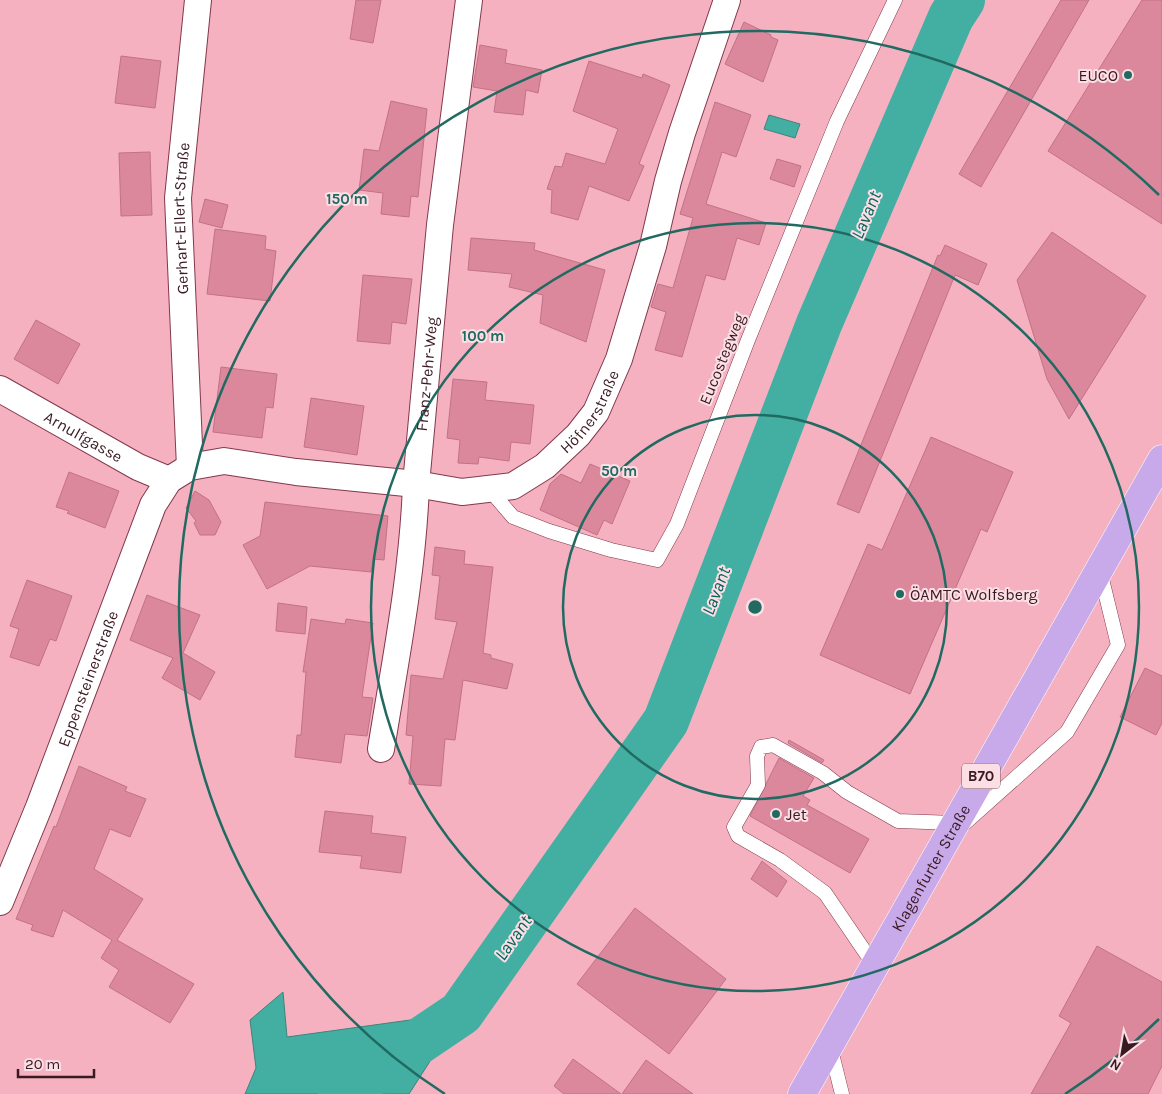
<svg xmlns="http://www.w3.org/2000/svg" width="1162" height="1094" viewBox="0 0 1162 1094" font-family="Karla,sans-serif">
	<rect width="100%" height="100%" fill="#f6b1c0"/>
	<g fill="#42afa2" stroke="#40827c">
		<polygon points="769,115 800,124 795,138 764,129"/>
		<polygon points="283,992 287,1037 461,1013 409,1094 245,1094 256,1068 250,1020"/>
	</g>
	<g fill="none" stroke-linecap="round" stroke-linejoin="round">
		<polyline stroke="#42afa2" stroke-width="46" points="341,1094 461,1013 666,721 819,324 951,17 962,0"/>
	</g>
	<g fill="#db889c" stroke="#c27286">
		<polygon points="356,0 381,0 373,43 350,39"/>
		<polygon points="1061,0 1089,0 981,187 959,174"/>
		<polygon points="1142,0 1162,0 1162,224 1048,151"/>
		<polygon points="744,22 771,35 771,37 778,40 763,82 725,64"/>
		<polygon points="480,45 507,50 505,63 542,70 538,93 526,90 523,115 494,112 497,91 473,87"/>
		<polygon points="121,56 161,61 155,108 115,103"/>
		<polygon points="589,61 642,78 643,74 670,85 639,164 644,166 629,201 589,186 578,220 551,213 552,190 547,189 555,166 562,167 566,153 605,164 618,129 573,111"/>
		<polygon points="391,101 427,109 418,197 411,196 409,217 381,214 383,193 359,190 364,149 379,151"/>
		<polygon points="715,102 751,115 736,157 722,152 706,204 766,223 759,245 737,238 725,280 706,275 682,357 655,350 666,312 651,307 658,284 673,288 693,218 680,214"/>
		<polygon points="150,152 152,215 121,216 119,153"/>
		<polygon points="777,159 801,166 794,187 770,179"/>
		<polygon points="205,199 228,205 222,228 199,222"/>
		<polygon points="215,229 266,236 265,249 276,251 270,301 207,294"/>
		<polygon points="1052,232 1146,296 1069,419 1047,379 1017,280"/>
		<polygon points="471,238 535,243 534,250 605,270 586,342 540,323 543,295 509,287 512,274 468,270"/>
		<polygon points="945,245 987,264 978,285 955,275 859,513 837,504 938,255 940,256"/>
		<polygon points="363,275 412,279 406,324 392,322 390,344 357,341"/>
		<polygon points="36,320 80,344 58,384 14,359"/>
		<polygon points="221,367 277,374 273,408 266,407 262,438 213,432"/>
		<polygon points="453,379 487,382 485,400 534,405 530,444 511,442 509,461 479,457 478,464 458,463 460,440 447,438"/>
		<polygon points="311,398 364,406 357,455 304,447"/>
		<polygon points="931,437 1013,472 987,532 981,529 910,694 820,655 868,544 882,550"/>
		<polygon points="590,464 630,481 612,524 604,520 597,535 540,510 550,484 561,474 581,483"/>
		<polygon points="69,472 119,491 105,528 67,513 69,511 56,507"/>
		<polygon points="195,491 209,500 221,522 215,535 200,535 194,523 196,521 186,508"/>
		<polygon points="265,502 388,516 384,560 373,559 371,572 310,566 267,589 243,545 260,536"/>
		<polygon points="435,547 465,551 464,564 493,567 483,653 491,655 491,658 513,664 507,689 463,680 455,740 445,739 441,786 409,784 413,736 406,735 411,675 443,679 457,622 435,619 440,576 432,575"/>
		<polygon points="27,580 72,596 56,641 50,639 39,666 10,657 19,629 10,626"/>
		<polygon points="147,595 200,615 183,653 215,672 200,700 162,678 173,658 130,640"/>
		<polygon points="278,603 307,607 305,634 276,631"/>
		<polygon points="311,619 345,624 346,619 373,623 362,697 373,698 367,736 345,734 341,763 295,757 297,735 301,735 306,672 303,672"/>
		<polygon points="1145,668 1162,676 1162,723 1156,735 1120,717"/>
		<polygon points="789,740 824,760 822,763 788,743"/>
		<polygon points="779,758 814,778 803,796 810,800 807,805 869,839 850,873 750,816"/>
		<polygon points="79,766 127,787 125,791 146,799 130,837 110,829 94,869 143,899 117,940 194,984 170,1023 109,987 119,970 101,958 112,940 63,910 53,937 31,930 33,925 16,919 54,826 56,827"/>
		<polygon points="325,811 373,816 371,833 406,837 401,873 360,868 362,856 319,852"/>
		<polygon points="762,861 787,881 777,897 751,879"/>
		<polygon points="635,908 726,979 669,1054 577,984"/>
		<polygon points="1097,946 1162,982 1162,1066 1148,1094 1031,1094 1071,1023 1059,1016"/>
		<polygon points="573,1059 621,1094 564,1094 554,1086"/>
		<polygon points="646,1060 693,1094 622,1094"/>
	</g>
	<g fill="none" stroke-linecap="round" stroke-linejoin="round">
		<g stroke="#82384d" stroke-width="15">
			<g id="lane">
				<polyline points="489,489 513,517 549,531 611,550 657,560 677,524 748,340 837,121 895,0"/>
				<polyline points="965,823 1067,732 1118,645 1100,571"/>
				<polyline points="874,965 825,893 780,860 738,836 734,827 758,785 757,756 761,747 773,745 823,773 847,792 898,821 955,823"/>
				<polyline points="830,1046 842,1094"/>
			</g>
		</g>
		<g stroke="#82384d" stroke-width="28">
			<g id="street">
				<path id="s1" d="M 0,389 L 138,467 L 169,480"/>
				<path id="s2" d="M 190,467 L 178,198 L 198,0"/>
				<path id="s3" d="M 381,749 C 395,662 413,573 416,484 L 440,225 L 469,0"/>
				<path id="s4" d="M 0,902 L 39,807 L 153,505 L 169,480 L 190,467 L 224,461 L 296,472 L 416,484 L 462,492 L 513,486 L 545,466 L 578,435 L 596,412 L 619,359 L 653,246 L 668,181 L 682,133 L 727,0"/>
			</g>
		</g>
		<g stroke="#fff" stroke-width="29">
			<g id="primary">
				<path id="s5" d="M 802,1094 L 1162,459"/>
			</g>
		</g>
		<use href="#lane" stroke="#fff" stroke-width="14"/>
		<use href="#street" stroke="#fff" stroke-width="26"/>
		<use href="#primary" stroke="#c8a9e9" stroke-width="28"/>
	</g>
	<g fill="none" stroke="#206a62" stroke-width="2.5">
		<circle cx="755" cy="607" r="192"/>
		<circle cx="755" cy="607" r="384"/>
		<path d="M1159 1019A577 577 0 0 1 1065 1094M445 1094A577 577 0 1 1 1159 195"/>
	</g>
	<g fill="#206a62" stroke="#fbdfe5" stroke-width="2">
		<circle cx="1128" cy="75" r="5"/>
		<circle cx="900" cy="594" r="5"/>
		<circle cx="776" cy="814" r="5"/>
	</g>
	<g text-anchor="middle" dominant-baseline="central" stroke-width="4" stroke-linejoin="round" paint-order="stroke">
		<rect fill="#fbdfe5" stroke="#74555c" stroke-width="1" x="962" y="763.5" width="38" height="25" rx="4"/>
		<g font-size="15" font-weight="bold" fill="#3a1a22">
			<text x="981" y="776">B70</text>
		</g>
		<g font-size="16" fill="#3a1a22" stroke="#fbdfe5" text-anchor="start">
			<text x="1118" y="75" text-anchor="end">EUCO</text>
			<text x="910" y="594">ÖAMTC Wolfsberg</text>
			<text x="786" y="814">Jet</text>
		</g>
		<g font-size="16" fill="#3a1a22" stroke="#fbdfe5">
			<text stroke="none"><textPath href="#s2" startOffset="249">Gerhart-Ellert-Straße</textPath></text>
			<text transform="translate(722 359) rotate(-68)">Eucostegweg</text>
			<text stroke="none"><textPath href="#s3" startOffset="378">Franz-Pehr-Weg</textPath></text>
			<text stroke="none"><textPath href="#s4" startOffset="915">Höfnerstraße</textPath></text>
			<text stroke="none"><textPath href="#s1" startOffset="96">Arnulfgasse</textPath></text>
			<text stroke="none"><textPath href="#s4" startOffset="240">Eppensteinerstraße</textPath></text>
			<text stroke="none"><textPath href="#s5" startOffset="260">Klagenfurter Straße</textPath></text>
		</g>
		<g font-size="18" font-style="italic" fill="#05645c" stroke="#fbdfe5">
			<text transform="translate(866 215) rotate(-67)">Lavant</text>
			<text transform="translate(716 591) rotate(-69)">Lavant</text>
			<text transform="translate(513 938) rotate(-55)">Lavant</text>
		</g>
	</g>
	<circle cx="755" cy="607" r="8" fill="#206a62" stroke="#fbdfe5" stroke-width="2.5"/>
	<g font-size="15" text-anchor="middle" font-weight="bold" fill="#206a62" stroke="#fbdfe5" stroke-width="4" stroke-linejoin="round" paint-order="stroke">
		<text x="347" y="204">150 m</text>
		<text x="483" y="341">100 m</text>
		<text x="619" y="476">50 m</text>
	</g>
	<g transform="translate(1122 1054) rotate(211)" stroke="#fbdfe5" stroke-width="4" paint-order="stroke">
	<path d="M0-4L9 19L0 12L-9 19Z" fill="#3a1a22"/>
	<text y="-8" font-size="14" font-weight="bold" text-anchor="middle" fill="#3a1a22">N</text>
	</g>
	<path d="M18 1069v8h76v-8" fill="none" stroke="#3a1a22" stroke-width="2.5"/>
	<text x="25" y="1069" font-size="15" fill="#3a1a22" stroke="#fbdfe5" stroke-width="4" paint-order="stroke">20 m</text>
</svg>
